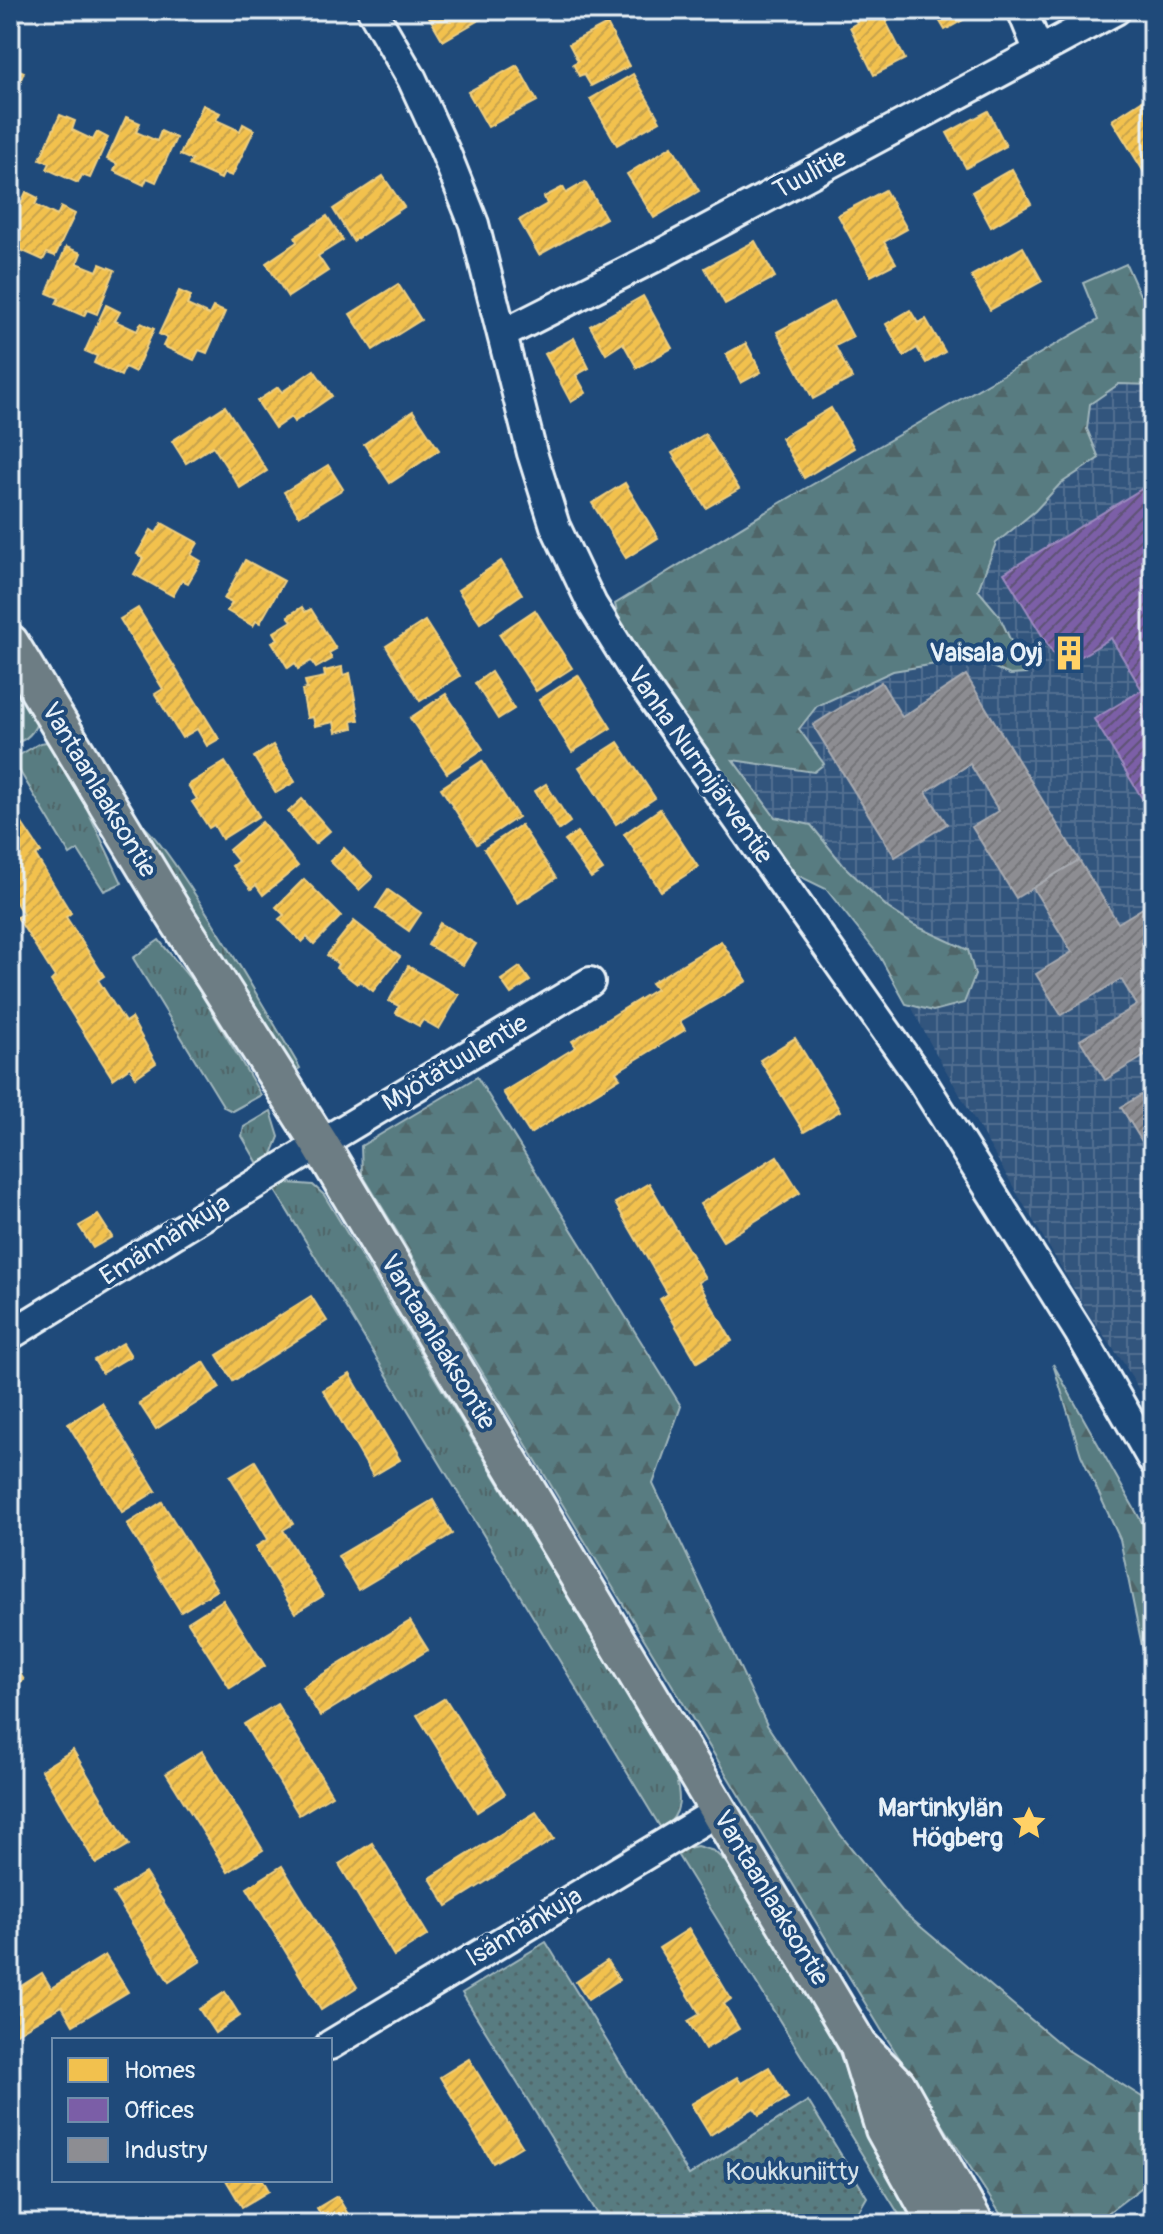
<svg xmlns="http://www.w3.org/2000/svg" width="1163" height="2234" viewBox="0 0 1163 2234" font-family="Pangolin,sans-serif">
	<defs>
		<pattern id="industrial-grid" width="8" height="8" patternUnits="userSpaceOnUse" patternTransform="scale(2)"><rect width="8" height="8" fill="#33557d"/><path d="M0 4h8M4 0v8" fill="none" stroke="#516e90"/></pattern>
		<pattern id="grass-tufts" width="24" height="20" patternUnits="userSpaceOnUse" patternTransform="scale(2)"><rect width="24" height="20" fill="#597c81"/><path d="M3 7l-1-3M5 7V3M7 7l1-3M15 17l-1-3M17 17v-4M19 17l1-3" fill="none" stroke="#506568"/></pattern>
		<pattern id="forest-firs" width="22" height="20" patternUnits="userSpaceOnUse" patternTransform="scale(2)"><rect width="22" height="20" fill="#597c81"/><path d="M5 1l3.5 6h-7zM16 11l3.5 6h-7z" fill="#506568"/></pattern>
		<pattern id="park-dots" width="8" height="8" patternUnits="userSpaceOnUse" patternTransform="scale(2)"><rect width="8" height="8" fill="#597c81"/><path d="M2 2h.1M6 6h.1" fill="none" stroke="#506568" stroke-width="1.8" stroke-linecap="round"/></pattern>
		<pattern id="homes-hatch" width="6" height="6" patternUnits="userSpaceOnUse" patternTransform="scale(2)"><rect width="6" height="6" fill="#f2c14e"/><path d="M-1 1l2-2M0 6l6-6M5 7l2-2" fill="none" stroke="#c7a34d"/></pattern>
		<pattern id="offices-hatch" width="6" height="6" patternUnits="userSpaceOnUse" patternTransform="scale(2)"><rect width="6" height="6" fill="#7b5ea7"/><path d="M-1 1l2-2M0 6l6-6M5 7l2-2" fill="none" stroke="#5e5274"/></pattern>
		<pattern id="industry-hatch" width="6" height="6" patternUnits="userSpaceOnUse" patternTransform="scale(2)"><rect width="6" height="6" fill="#8d8d92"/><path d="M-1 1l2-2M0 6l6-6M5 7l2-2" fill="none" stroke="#747579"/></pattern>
	</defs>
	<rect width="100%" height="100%" fill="#1f4a7a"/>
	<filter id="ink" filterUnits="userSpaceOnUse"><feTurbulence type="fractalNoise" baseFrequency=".0125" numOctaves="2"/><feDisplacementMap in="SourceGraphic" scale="16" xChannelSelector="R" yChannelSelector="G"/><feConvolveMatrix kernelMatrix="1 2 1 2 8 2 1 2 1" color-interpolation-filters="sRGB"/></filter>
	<g filter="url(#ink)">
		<polygon fill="url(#industrial-grid)" points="1153,288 1153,1415 1125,1365 1090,1316 1014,1188 930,1043 882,949 844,894 789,862 615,604 782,502"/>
		<g fill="url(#grass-tufts)" stroke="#a0b6bc" stroke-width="2">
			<path d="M 10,679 L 37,723 C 32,735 23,743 10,743 Z"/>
			<polygon points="47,742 87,809 122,883 104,891 78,850 70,855 19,770 18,756 40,743"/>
			<path d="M 140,824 C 164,833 279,1032 300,1068 L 293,1073 Z"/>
			<polygon points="159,940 197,987 261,1095 232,1111 224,1107 133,958"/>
			<polygon points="271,1111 279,1137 270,1159 260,1167 242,1136 244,1127"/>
			<path d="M 288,1183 L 313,1185 L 324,1195 L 675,1774 C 681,1798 683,1813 662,1830 L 273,1187 Z"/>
			<polygon points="697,1846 714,1851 732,1868 820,2015 914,2203 917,2220 914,2224 905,2224 675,1851"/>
		</g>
		<g fill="url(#forest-firs)" stroke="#a0b6bc" stroke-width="2">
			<polygon points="1126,264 1140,295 1153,288 1153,344 1142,359 1153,361 1153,385 1119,384 1090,404 1087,429 1099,458 1060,484 1035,511 996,543 978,590 999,615 1026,674 1010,675 973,658 893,671 817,706 799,729 824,764 814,772 733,760 775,817 811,825 844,866 888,908 914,925 968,950 975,975 964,1003 933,1011 906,1004 880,957 826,889 793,873 771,847 677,716 620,625 615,604 782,502 1098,320 1083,283"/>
			<polygon points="477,1077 681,1406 653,1484 767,1725 839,1833 902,1911 1066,2049 1153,2104 1153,2179 1093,2224 1007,2224 882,2031 362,1174 361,1146"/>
			<polygon points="1053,1364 1153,1542 1153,1679 1147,1670 1120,1539 1081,1455"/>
		</g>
		<polygon fill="url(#park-dots)" stroke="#a0b6bc" stroke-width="2" points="546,1942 689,2175 808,2101 867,2197 854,2219 846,2224 604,2224 462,1993"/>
		<g fill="url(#homes-hatch)" stroke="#efcf81" stroke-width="2">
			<polygon points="425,10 496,10 443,41"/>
			<polygon points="850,10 888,10 893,18 886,22 905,59 874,75 850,27 857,23"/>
			<polygon points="933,10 971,10 974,14 945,30"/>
			<polygon points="607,24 629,66 591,86 584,74 579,76 573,64 578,61 569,44"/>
			<polygon points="517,65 537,101 488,127 468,92"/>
			<polygon points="10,66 24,72 10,105"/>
			<polygon points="633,74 660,121 617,145 590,99"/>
			<polygon points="1152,94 1153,166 1144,172 1112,120"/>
			<polygon points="203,105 220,113 216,120 240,131 243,124 254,130 232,176 224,173 221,179 189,165 192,160 180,155"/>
			<polygon points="988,111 1006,146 966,168 947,133"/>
			<polygon points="60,115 75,121 72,130 93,140 97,132 108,138 90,178 82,175 78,183 47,169 50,163 40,159"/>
			<polygon points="126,117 140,123 136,132 157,141 161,131 176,138 156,182 147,178 144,185 114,171 117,164 107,159"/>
			<polygon points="672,146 699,191 654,218 627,174"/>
			<polygon points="1012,169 1031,204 991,227 972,192"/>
			<polygon points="383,176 404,207 353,241 333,209"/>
			<polygon points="585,182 606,218 539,255 519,220 547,204 544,197 563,187 566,193"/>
			<polygon points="885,190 907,229 884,242 896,263 871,276 838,215"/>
			<polygon points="26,192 38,198 35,205 57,216 61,207 75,214 55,256 47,253 43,260 14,247 17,240 10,237 10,228"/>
			<polygon points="327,216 343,240 318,256 328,271 288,297 266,263 297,242 295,237"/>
			<polygon points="755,241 775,277 725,304 705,268"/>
			<polygon points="66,247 81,253 77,263 97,271 100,264 115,270 97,314 87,310 84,316 56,304 59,298 47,293"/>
			<polygon points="1023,247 1042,281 990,310 971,276"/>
			<polygon points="398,284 421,320 373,350 350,314"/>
			<polygon points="179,291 191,296 187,305 209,315 213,307 225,312 207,353 199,350 194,360 163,346 167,338 159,334"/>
			<polygon points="643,296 672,348 637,368 623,343 606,354 590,326"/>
			<polygon points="834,301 853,337 835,346 852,378 813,399 777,332"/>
			<polygon points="106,305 120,312 115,321 137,331 141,323 154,329 135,372 125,367 121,376 94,363 97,356 85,351"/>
			<polygon points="910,310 918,323 926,319 945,352 926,363 917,348 904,356 886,324"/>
			<polygon points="574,338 589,368 576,375 586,393 571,402 545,354"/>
			<polygon points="746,343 761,372 741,383 726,354"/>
			<polygon points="314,370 332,396 294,422 291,417 275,428 257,401 278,387 282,392"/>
			<polygon points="225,406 267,471 240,488 213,446 186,463 172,441"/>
			<polygon points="831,408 854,448 804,478 781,438"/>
			<polygon points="413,411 439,450 390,483 364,444"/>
			<polygon points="705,434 739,489 706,508 672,453"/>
			<polygon points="328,465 343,489 299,516 284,492"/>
			<polygon points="625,483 658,538 626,558 592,503"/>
			<polygon points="162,523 198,543 191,555 201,561 188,583 182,580 173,596 134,574 143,558 137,554 151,530 156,533"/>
			<polygon points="245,560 284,581 260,623 256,621 253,626 227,611 232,603 224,599"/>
			<polygon points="501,561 522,594 480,623 458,590"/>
			<polygon points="302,607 305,612 311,609 336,649 329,653 332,659 316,668 311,661 298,669 295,663 288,668 272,642 278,639 274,632 292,621 288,616"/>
			<polygon points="138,608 219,739 207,746 197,729 182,738 155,694 163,689 120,619"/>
			<polygon points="535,610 572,668 536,691 499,634"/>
			<polygon points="425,621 460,676 420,701 386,646"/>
			<polygon points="342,667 343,675 350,673 359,720 352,721 353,728 336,732 334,722 315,726 313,717 307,718 302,690 307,689 305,681 325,677 324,671"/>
			<polygon points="491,672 514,709 498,719 475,683"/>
			<polygon points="578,675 611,728 572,752 539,700"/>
			<polygon points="446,694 483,749 447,773 410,718"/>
			<polygon points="618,742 655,798 616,824 579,767"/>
			<polygon points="273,745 295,782 276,793 254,757"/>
			<polygon points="482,761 518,817 477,844 441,788"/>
			<polygon points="225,762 259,816 222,839 214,825 209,828 192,802 197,799 188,785"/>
			<polygon points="546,784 570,822 559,830 535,791"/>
			<polygon points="302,799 330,831 315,844 288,812"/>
			<polygon points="660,809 698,867 661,891 624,834"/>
			<polygon points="19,819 41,852 36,856 71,913 66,917 104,976 98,980 125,1022 131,1018 156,1063 136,1077 130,1067 113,1079 51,981 55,977 17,917 23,914 10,893 10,824"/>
			<polygon points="262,822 298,866 263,895 256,885 251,889 232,866 238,861 229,850"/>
			<polygon points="521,825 556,878 518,903 484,849"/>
			<polygon points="577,832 603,870 591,878 565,841"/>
			<polygon points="344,848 373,877 359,890 330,861"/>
			<polygon points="304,879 341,916 314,944 307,937 302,942 279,919 284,915 276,907"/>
			<polygon points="388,890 421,913 409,931 376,908"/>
			<polygon points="354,921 400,957 373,991 360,981 357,984 336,968 338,964 327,955"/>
			<polygon points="440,923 476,944 463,965 428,945"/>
			<polygon points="721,941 747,981 680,1021 685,1030 616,1072 620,1078 530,1134 503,1092 576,1047 572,1041 656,989 651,983"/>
			<polygon points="408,966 459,995 439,1029 423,1020 419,1026 396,1013 399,1006 389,1001"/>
			<polygon points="520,967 530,981 511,994 501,980"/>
			<polygon points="795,1038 840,1111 804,1132 760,1060"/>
			<polygon points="777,1156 800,1193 723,1241 700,1204"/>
			<polygon points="649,1183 705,1278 698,1282 732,1341 697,1362 660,1299 668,1294 615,1203"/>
			<polygon points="98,1215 112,1237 93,1248 79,1226"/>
			<polygon points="311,1296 327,1321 233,1381 217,1355"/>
			<polygon points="123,1343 131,1356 102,1373 94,1360"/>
			<polygon points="204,1362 220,1388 156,1429 139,1403"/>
			<polygon points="350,1374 400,1460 373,1476 323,1390"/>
			<polygon points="102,1403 156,1491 122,1512 68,1424"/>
			<polygon points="255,1461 293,1524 283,1530 323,1596 295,1613 255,1547 268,1539 230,1476"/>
			<polygon points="433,1500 452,1534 358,1590 338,1556"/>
			<polygon points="162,1502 217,1590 181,1612 127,1524"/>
			<polygon points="223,1600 265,1666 230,1688 188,1622"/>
			<polygon points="410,1621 428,1650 320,1716 302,1687"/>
			<polygon points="10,1658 24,1680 10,1688"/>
			<polygon points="445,1698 505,1794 477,1812 417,1715"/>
			<polygon points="277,1704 332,1795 299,1815 244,1724"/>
			<polygon points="73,1750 129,1845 96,1864 41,1770"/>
			<polygon points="202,1751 263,1850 228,1872 166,1773"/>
			<polygon points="536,1812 554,1839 447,1906 430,1878"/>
			<polygon points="372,1843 428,1935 394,1956 339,1864"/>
			<polygon points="282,1866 357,1987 321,2010 247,1888"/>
			<polygon points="145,1873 201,1961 169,1982 113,1893"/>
			<polygon points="689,1929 731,1999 724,2004 739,2029 705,2049 688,2021 700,2014 659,1948"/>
			<polygon points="105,1955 128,1992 73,2025 62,2006 10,2037 10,1993 42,1973 51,1988"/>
			<polygon points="607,1961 619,1980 588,2000 576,1982"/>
			<polygon points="225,1992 240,2016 215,2033 199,2009"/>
			<polygon points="469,2059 522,2146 493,2163 440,2077"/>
			<polygon points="769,2067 788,2098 759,2115 754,2108 710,2135 691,2104 737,2077 741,2083"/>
			<polygon points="226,2180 263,2180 269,2191 242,2207"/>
			<polygon points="337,2196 354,2224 326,2224 317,2208"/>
		</g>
		<polygon fill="url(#offices-hatch)" stroke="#9c8abf" stroke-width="2" points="1153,482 1153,811 1151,813 1094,719 1142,690 1111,638 1062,668 1004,573"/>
		<g fill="url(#industry-hatch)" stroke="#a8abb1" stroke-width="2">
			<polygon points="966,675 1079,860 1016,898 972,827 999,811 970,764 926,792 947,824 895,857 813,725 881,682 902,717"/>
			<polygon points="1079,860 1118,923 1151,903 1153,906 1153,1051 1105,1080 1080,1040 1137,1005 1121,979 1061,1015 1036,974 1072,952 1033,888"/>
			<polygon points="1153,1088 1153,1144 1146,1148 1121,1107"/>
		</g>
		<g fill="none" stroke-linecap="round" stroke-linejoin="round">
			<g stroke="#e8f1f8" stroke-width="34">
				<g id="minor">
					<polyline points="372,10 412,79 445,151 474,224 532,453 555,526 592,604 636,675 923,1083 1079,1332 1153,1461"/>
					<polyline points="1022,10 1039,52"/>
					<polyline points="503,334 655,257 1116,10"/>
					<polyline points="10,1335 320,1144 590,982"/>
					<polyline points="330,2045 718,1811"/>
				</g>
			</g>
			<g stroke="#e8f1f8" stroke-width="42">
				<g id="major">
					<polyline points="10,643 174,914 320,1144 859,2046 897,2085 975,2224"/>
					<polyline points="860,2051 884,2129 937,2224"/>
				</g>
			</g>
			<use href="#minor" stroke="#1f4a7a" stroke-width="28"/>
			<use href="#major" stroke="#6d7d84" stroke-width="36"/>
		</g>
	</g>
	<defs>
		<g id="building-bare" transform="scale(2.76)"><path d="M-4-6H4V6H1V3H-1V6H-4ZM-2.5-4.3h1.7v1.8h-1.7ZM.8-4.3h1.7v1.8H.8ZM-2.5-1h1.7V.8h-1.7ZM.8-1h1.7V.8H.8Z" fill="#ffd166" stroke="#1f4a7a" stroke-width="2.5" paint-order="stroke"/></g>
		<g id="sight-bare" transform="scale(2.76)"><path d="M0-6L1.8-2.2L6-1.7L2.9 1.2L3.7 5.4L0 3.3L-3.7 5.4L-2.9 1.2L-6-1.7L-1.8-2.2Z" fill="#ffd166" stroke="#1f4a7a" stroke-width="2.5" paint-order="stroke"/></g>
	</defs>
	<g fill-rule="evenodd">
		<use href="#building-bare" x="1069" y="653"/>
		<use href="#sight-bare" x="1029" y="1823"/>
	</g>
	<g text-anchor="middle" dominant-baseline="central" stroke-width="8" stroke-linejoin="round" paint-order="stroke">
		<g font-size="26" fill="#e8f1f8" stroke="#1f4a7a">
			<text transform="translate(810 174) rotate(-28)">Tuulitie</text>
			<text transform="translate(700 765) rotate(55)">Vanha Nurmijärventie</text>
			<text transform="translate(99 790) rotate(59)">Vantaanlaaksontie</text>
			<text transform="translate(455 1063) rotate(-31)">Myötätuulentie</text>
			<text transform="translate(165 1240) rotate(-32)">Emännänkuja</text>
			<text transform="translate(438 1342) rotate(59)">Vantaanlaaksontie</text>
			<text transform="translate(771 1898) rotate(59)">Vantaanlaaksontie</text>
			<text transform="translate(524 1927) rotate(-31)">Isännänkuja</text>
		</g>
		<g font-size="26" font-weight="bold" fill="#e8f1f8" stroke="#1f4a7a" text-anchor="end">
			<text x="1043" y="653">Vaisala Oyj</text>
			<text x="1003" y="1808">Martinkylän<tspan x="1003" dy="30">Högberg</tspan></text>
		</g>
		<g font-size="26" fill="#d3dfe6" stroke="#1f4a7a">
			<text x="792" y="2172">Koukkuniitty</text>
		</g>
	</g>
	<rect width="1163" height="2234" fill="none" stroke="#1f4a7a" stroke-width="40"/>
	<rect x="20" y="20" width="1123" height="2194" fill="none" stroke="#e8f1f8" stroke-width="3" filter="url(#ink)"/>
	<rect x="52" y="2038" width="280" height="144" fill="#1f4a7a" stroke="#6f8dac" stroke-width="2"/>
	<rect x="68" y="2058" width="40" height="24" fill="#f2c14e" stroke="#6f8dac" stroke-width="2"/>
	<text x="124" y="2078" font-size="24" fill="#e8f1f8">Homes</text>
	<rect x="68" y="2098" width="40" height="24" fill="#7b5ea7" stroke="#6f8dac" stroke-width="2"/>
	<text x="124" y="2118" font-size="24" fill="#e8f1f8">Offices</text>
	<rect x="68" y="2138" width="40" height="24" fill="#8d8d92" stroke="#6f8dac" stroke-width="2"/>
	<text x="124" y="2158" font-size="24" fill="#e8f1f8">Industry</text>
</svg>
